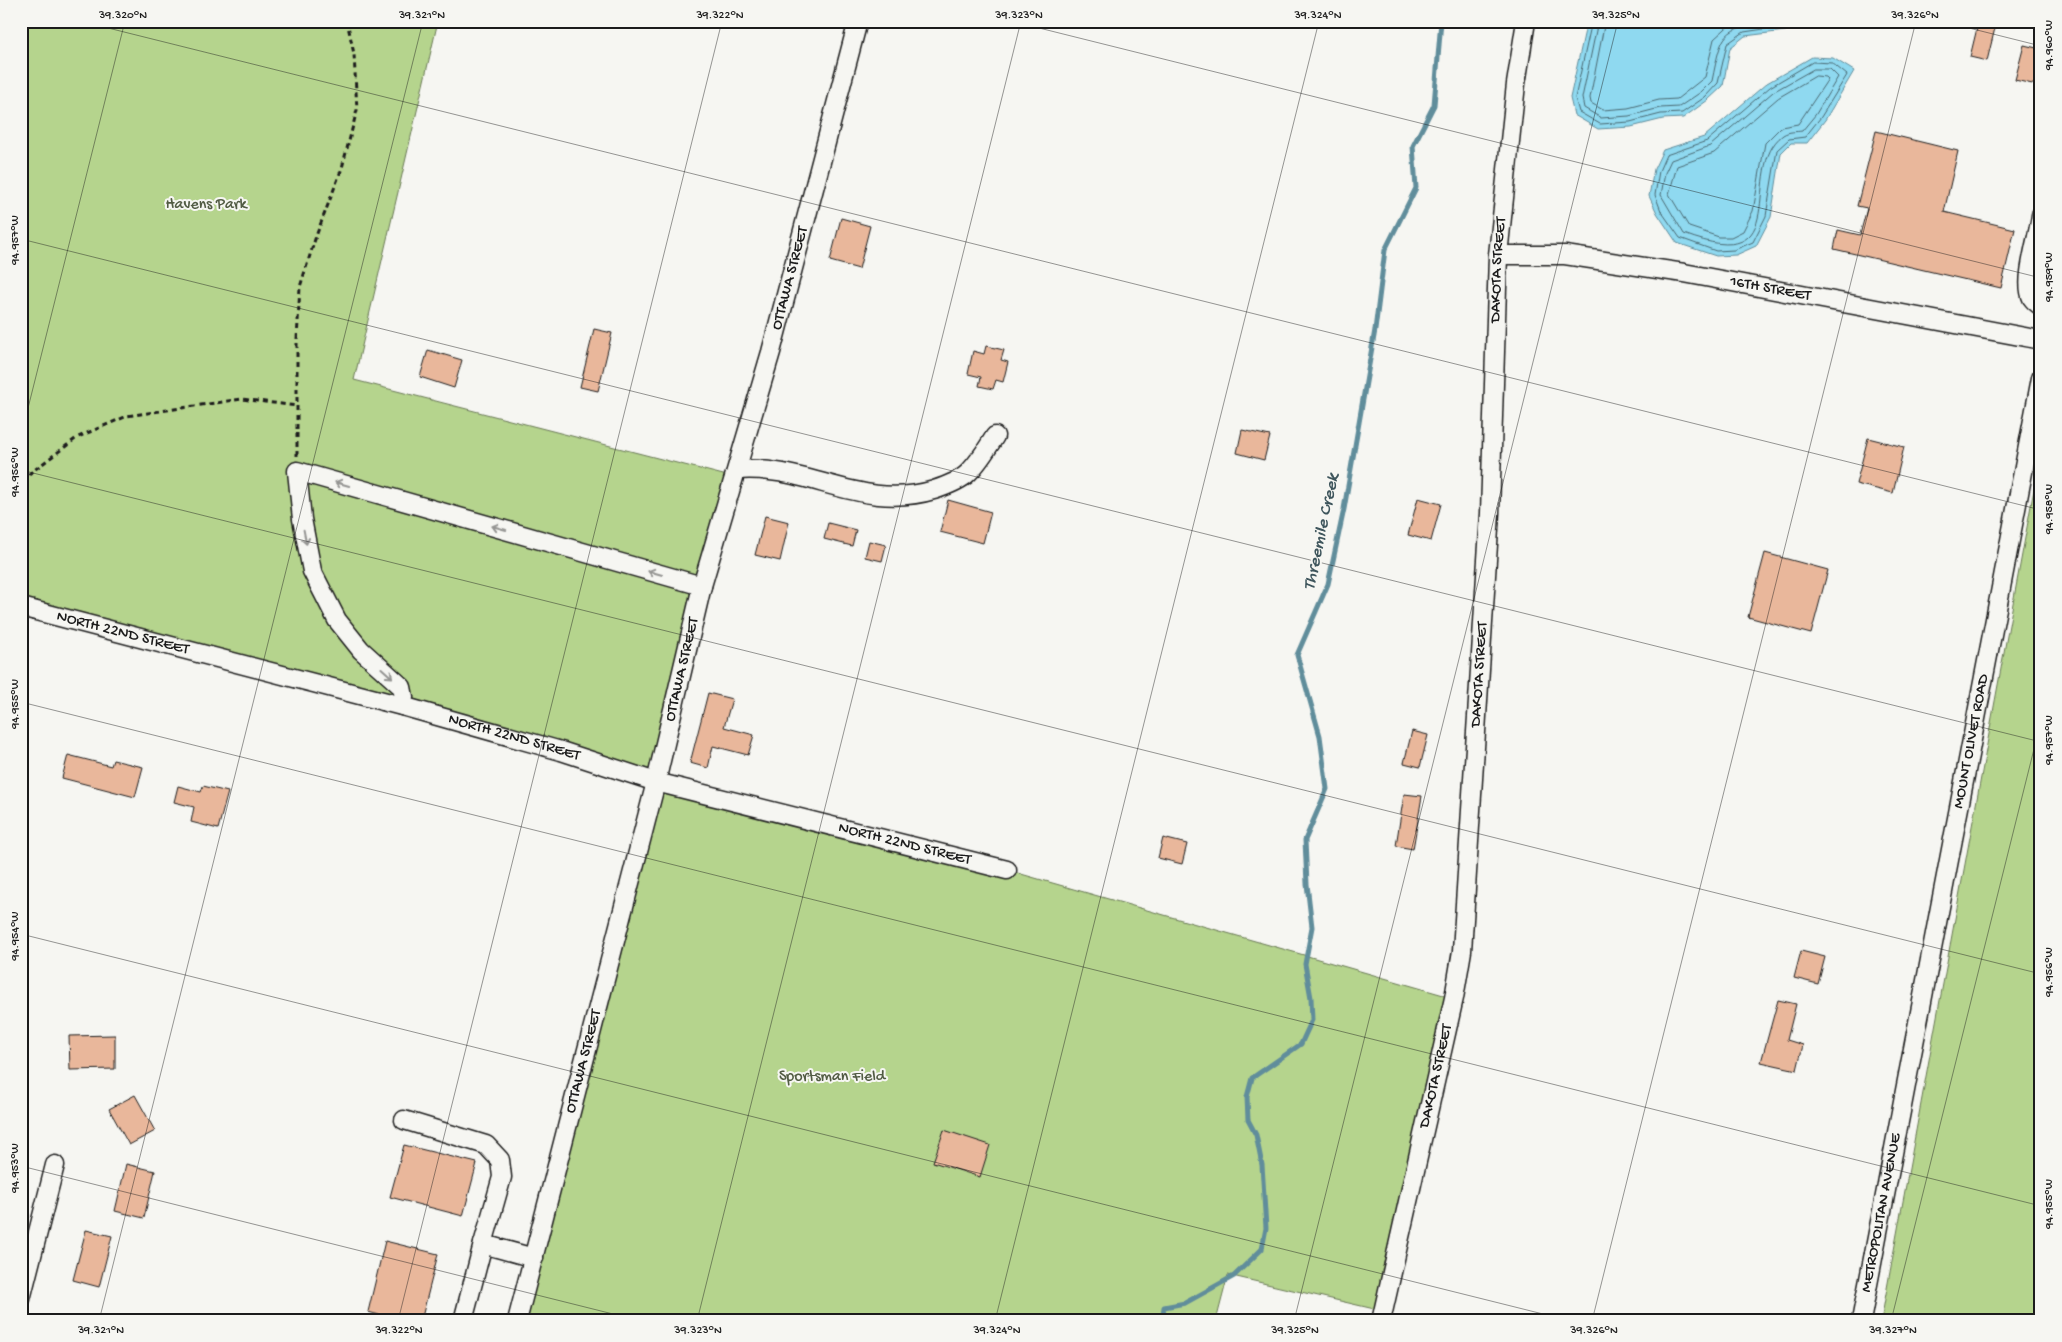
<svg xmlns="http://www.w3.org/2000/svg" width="2062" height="1342" viewBox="0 0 2062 1342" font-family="'Gochi Hand',sans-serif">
	<rect width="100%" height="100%" fill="#f6f6f2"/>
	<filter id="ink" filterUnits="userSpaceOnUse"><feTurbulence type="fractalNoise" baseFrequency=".02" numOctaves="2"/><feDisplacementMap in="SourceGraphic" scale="10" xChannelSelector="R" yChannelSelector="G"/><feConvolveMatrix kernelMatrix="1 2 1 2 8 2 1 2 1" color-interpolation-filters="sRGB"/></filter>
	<g filter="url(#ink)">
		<g fill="#b5d48d" stroke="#687854">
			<polygon points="21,21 438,21 354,380 735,478 656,781 1007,870 1454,998 1383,1311 1228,1275 1216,1321 517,1321 656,782 21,607"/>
			<polygon points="2041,458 2041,1321 1881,1321 2039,462"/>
		</g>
		<g fill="#8fd9f0" stroke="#618d9b">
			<polygon points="1587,21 1813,21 1785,31 1745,36 1730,48 1723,86 1708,100 1683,118 1663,119 1631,127 1598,129 1574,115 1570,98"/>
			<polygon points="1812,57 1833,58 1854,71 1825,120 1807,143 1791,143 1781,153 1771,217 1756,246 1736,255 1716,256 1677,243 1657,213 1649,196 1654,169 1663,150 1704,137 1767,83"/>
		</g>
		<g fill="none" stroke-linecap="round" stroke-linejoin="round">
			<g stroke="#4a6871" stroke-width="1">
				<polyline points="1592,21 1575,98 1579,112 1600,124 1630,122 1661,114 1682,113 1705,97 1718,83 1727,44 1744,32 1784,26 1798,21"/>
				<path d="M 1598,21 L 1582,98 L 1584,108 L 1601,118 L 1629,116 L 1660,108 L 1679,107 L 1701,92 L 1712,81 C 1722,33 1721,28 1772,21"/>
				<polyline points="1605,21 1590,98 1591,103 1603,110 1628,108 1659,100 1677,99 1705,77 1714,39 1734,21"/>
				<polygon points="1813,62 1832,63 1847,75 1821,117 1805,137 1789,139 1777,150 1766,216 1753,242 1734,250 1716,251 1680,238 1661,211 1655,195 1659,171 1666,155 1707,141 1770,87"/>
				<path d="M 1814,69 L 1830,69 L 1838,77 L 1816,114 L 1802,131 C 1796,132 1789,131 1783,135 C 1737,169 1798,277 1684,234 L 1661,195 L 1665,173 L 1671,160 L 1710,146 L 1773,92 Z"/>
				<polygon points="1816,76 1826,77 1828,79 1798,124 1781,127 1765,143 1753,211 1743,231 1731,237 1719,237 1689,227 1669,194 1677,166 1714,153 1778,98"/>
			</g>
			<polyline stroke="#618d9b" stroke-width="5" points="1162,1321 1164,1307 1185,1303 1234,1276 1262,1249 1266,1228 1262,1165 1256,1135 1248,1120 1247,1097 1252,1078 1301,1044 1312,1020 1311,998 1305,964 1312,927 1307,884 1305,840 1327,789 1320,736 1297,655 1328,584 1344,509 1375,330 1385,250 1416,188 1413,146 1434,105 1441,21"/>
		</g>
		<g fill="#e9b79b" stroke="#1c1c1c">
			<polygon points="1978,24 1995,28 1987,61 1970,57"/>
			<polygon points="2024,45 2041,49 2041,86 2015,80"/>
			<polygon points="1876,131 1958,151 1944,212 2015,229 2001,288 1834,249 1838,230 1860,235 1867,208 1857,206"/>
			<polygon points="841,218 870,226 859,269 830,261"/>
			<polygon points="594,329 612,333 598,391 580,387"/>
			<polygon points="986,346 1004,350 1001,360 1008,362 1003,382 996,380 993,389 979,386 981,377 968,374 973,351 984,354"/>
			<polygon points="428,350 462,360 454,388 420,377"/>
			<polygon points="1242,430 1270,436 1264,460 1237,453"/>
			<polygon points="1868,438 1904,447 1893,493 1856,484"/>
			<polygon points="1418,498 1441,504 1431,541 1408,535"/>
			<polygon points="948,500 991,512 983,543 940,532"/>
			<polygon points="765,516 789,522 780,561 755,555"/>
			<polygon points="828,523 856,530 852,546 824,539"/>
			<polygon points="869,541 886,545 882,561 865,557"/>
			<polygon points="1765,553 1828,570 1811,634 1748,617"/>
			<polygon points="708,693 732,699 724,727 754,735 748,755 713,746 708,768 690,763"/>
			<polygon points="1412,731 1428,735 1420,767 1404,763"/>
			<polygon points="68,755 111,766 113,760 143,767 135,797 62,778"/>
			<polygon points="178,786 201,792 203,786 228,792 218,829 191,822 194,807 174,802"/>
			<polygon points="1404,794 1422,796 1413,849 1396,846"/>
			<polygon points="1163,838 1187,844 1182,864 1158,858"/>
			<polygon points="1801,951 1825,957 1818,984 1794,978"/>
			<polygon points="1778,1000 1796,1004 1787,1040 1803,1045 1797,1070 1761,1062"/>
			<polygon points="115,1035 115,1069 70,1070 69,1036"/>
			<polygon points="135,1095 155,1131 129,1145 109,1109"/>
			<polygon points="944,1130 990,1145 980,1177 933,1162"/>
			<polygon points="404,1145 477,1163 463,1216 390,1197"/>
			<polygon points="126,1164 155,1171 144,1218 115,1211"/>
			<polygon points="86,1230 112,1236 99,1287 73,1280"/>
			<polygon points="385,1241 438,1254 421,1321 403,1321 368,1312"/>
		</g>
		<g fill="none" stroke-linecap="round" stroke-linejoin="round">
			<g stroke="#1c1c1c" stroke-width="21">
				<g id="minor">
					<path d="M 2041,215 C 2039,235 2023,281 2032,298 C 2034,301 2038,304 2041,306"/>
					<path id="s1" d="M 1498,255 L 1565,255 L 1684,273 L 2041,340"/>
					<path d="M 737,470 C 807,464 861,512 934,490 C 946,486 960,481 968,473 C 979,462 987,449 995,436"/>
					<path id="s2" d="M 21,607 L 402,706 L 561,751 L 656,782 L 1007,870"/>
					<polyline points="402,706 404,697 402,687 361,650 337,620 312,571 302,519 297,471 702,586"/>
					<polyline points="404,1120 486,1145 500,1160 502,1177 483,1244"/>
					<polyline points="21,1299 55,1165"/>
					<polyline points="463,1321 483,1244 534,1258"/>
					<path id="s3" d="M 517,1321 L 656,782 L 702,586 L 771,352 L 858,21"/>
					<path id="s4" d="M 1381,1321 L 1454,998 L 1462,951 L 1490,513 L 1498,255 L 1516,84 L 1526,21"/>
					<path id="s5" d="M 1861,1321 L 2041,378"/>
				</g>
			</g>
			<g stroke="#1c1c1c" stroke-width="3" stroke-dasharray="5 4" stroke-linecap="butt">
				<polyline points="297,456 297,339 300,287 316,236 342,168 357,110 354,54 347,21"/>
				<polyline points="21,480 78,437 127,416 242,399 297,406"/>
			</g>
			<use href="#minor" stroke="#f6f6f2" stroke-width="18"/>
		</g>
		<defs><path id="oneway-shaft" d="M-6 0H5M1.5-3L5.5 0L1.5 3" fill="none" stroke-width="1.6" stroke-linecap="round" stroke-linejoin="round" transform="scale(1.25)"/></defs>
		<g stroke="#949492">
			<use href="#oneway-shaft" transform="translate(342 484) rotate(-164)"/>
			<use href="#oneway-shaft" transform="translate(499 528) rotate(-164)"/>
			<use href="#oneway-shaft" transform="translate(305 537) rotate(79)"/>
			<use href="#oneway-shaft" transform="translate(655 573) rotate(-164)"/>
			<use href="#oneway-shaft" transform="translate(387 673) rotate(42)"/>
		</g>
	</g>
	<path fill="none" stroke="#1c1c1c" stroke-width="1" stroke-opacity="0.45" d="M 80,21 L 2041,510M 1011,21 L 2041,278M 1941,21 L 2041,46M 21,239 L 2041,742M 21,436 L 125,21M 21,470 L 2041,974M 21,702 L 2041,1206M 21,934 L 1571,1321M 21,1166 L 641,1321M 99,1321 L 423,21M 398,1321 L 722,21M 697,1321 L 1021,21M 995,1321 L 1319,21M 1294,1321 L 1618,21M 1592,1321 L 1916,21M 1891,1321 L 2041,721"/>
	<g text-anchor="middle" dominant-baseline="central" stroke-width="4" stroke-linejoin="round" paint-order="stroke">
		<g font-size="16" fill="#525c44" stroke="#f6f6f2">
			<text x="206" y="205">Havens Park</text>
			<text x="832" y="1077">Sportsman Field</text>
		</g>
		<g font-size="16" fill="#1c1c1c" stroke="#f6f6f2">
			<text stroke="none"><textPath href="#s4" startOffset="1061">DAKOTA STREET</textPath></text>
			<text stroke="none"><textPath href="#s3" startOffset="1078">OTTAWA STREET</textPath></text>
			<text stroke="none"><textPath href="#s1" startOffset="275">16TH STREET</textPath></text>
			<text stroke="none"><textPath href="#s2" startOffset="105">NORTH 22ND STREET</textPath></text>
			<text stroke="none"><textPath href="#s3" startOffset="672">OTTAWA STREET</textPath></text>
			<text stroke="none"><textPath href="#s4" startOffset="656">DAKOTA STREET</textPath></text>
			<text stroke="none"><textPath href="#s2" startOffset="510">NORTH 22ND STREET</textPath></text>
			<text stroke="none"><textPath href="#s5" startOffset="590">MOUNT OLIVET ROAD</textPath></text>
			<text stroke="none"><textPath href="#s2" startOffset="915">NORTH 22ND STREET</textPath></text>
			<text stroke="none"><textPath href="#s3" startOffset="268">OTTAWA STREET</textPath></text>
			<text stroke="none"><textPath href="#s4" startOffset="251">DAKOTA STREET</textPath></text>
			<text stroke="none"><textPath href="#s5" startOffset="110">METROPOLITAN AVENUE</textPath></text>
		</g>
		<g font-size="18" font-style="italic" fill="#3e555c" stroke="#f6f6f2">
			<text transform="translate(1322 532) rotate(-78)">Threemile Creek</text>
		</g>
	</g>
	<rect width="2062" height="1342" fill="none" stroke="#f6f6f2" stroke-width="55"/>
	<rect x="28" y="28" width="2006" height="1286" fill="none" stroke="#1c1c1c" stroke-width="2"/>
	<g font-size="12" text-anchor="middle" fill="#1c1c1c">
		<text x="123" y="18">39.320°N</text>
		<text x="422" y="18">39.321°N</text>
		<text x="720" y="18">39.322°N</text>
		<text x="1019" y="18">39.323°N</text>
		<text x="1318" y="18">39.324°N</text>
		<text x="1616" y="18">39.325°N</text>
		<text x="1915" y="18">39.326°N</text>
		<text transform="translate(2048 45) rotate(-90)" y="4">94.960°W</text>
		<text transform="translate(14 240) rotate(-90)" y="4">94.957°W</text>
		<text transform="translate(2048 277) rotate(-90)" y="4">94.959°W</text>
		<text transform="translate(14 472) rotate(-90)" y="4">94.956°W</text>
		<text transform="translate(2048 509) rotate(-90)" y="4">94.958°W</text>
		<text transform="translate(14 704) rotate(-90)" y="4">94.955°W</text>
		<text transform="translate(2048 740) rotate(-90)" y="4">94.957°W</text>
		<text transform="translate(14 936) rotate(-90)" y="4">94.954°W</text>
		<text transform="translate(2048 972) rotate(-90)" y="4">94.956°W</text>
		<text transform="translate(14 1168) rotate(-90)" y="4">94.953°W</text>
		<text transform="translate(2048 1204) rotate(-90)" y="4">94.955°W</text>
		<text x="101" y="1333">39.321°N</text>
		<text x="399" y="1333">39.322°N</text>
		<text x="698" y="1333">39.323°N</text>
		<text x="997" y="1333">39.324°N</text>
		<text x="1295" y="1333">39.325°N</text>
		<text x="1594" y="1333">39.326°N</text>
		<text x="1893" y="1333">39.327°N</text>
	</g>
</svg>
